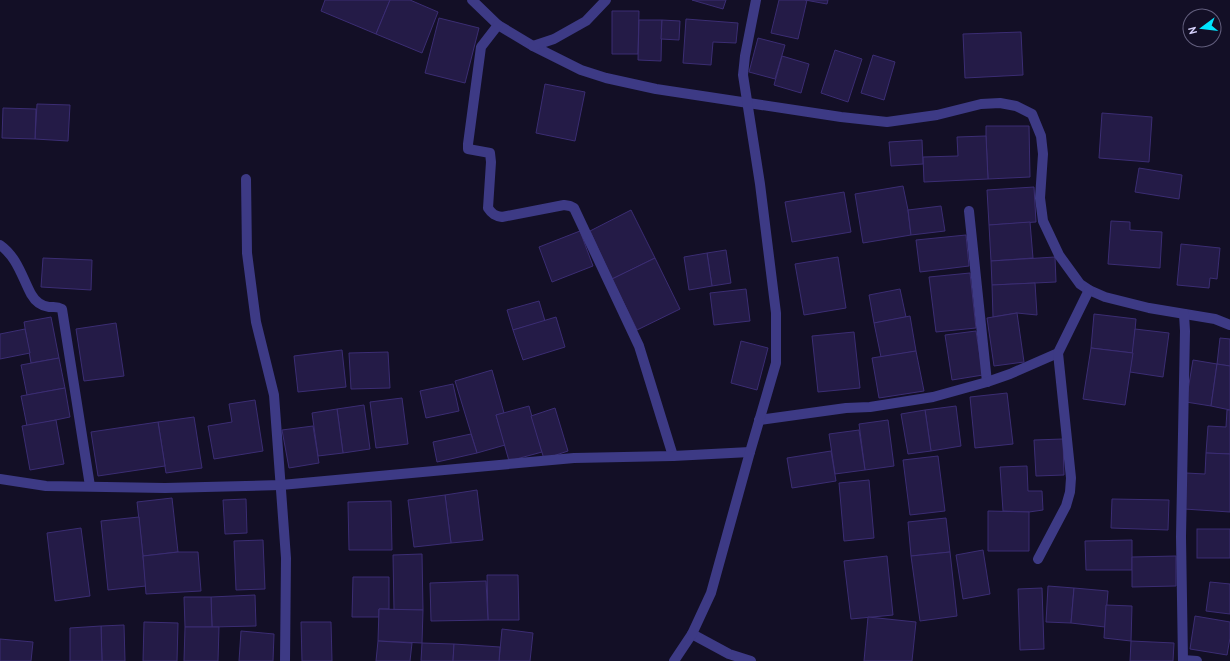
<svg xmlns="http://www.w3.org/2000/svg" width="1230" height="661" viewBox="0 0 1230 661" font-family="'PT Sans',sans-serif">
	<rect width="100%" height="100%" fill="#130f26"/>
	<g fill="#241b47" stroke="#3b2d73">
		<polygon points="325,0 390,0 376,34 321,11"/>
		<polygon points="390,0 410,0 438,12 422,53 376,34"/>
		<polygon points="692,0 726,0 723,9"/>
		<polygon points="779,0 807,0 798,39 771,33"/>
		<polygon points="805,0 828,0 827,4"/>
		<polygon points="612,11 639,11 638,54 612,54"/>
		<polygon points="439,18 479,28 465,83 425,73"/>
		<polygon points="686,19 738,23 736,43 713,42 711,65 683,63"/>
		<polygon points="639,20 662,20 661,61 638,60"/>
		<polygon points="662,20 680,21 679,40 661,39"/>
		<polygon points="1021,32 1023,75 965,78 963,34"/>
		<polygon points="758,38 785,45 775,79 749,72"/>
		<polygon points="835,50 862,59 848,102 821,93"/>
		<polygon points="873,55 895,62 884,100 861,93"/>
		<polygon points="782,56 809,64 801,93 774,85"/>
		<polygon points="545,84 585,92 575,141 536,133"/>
		<polygon points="37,104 70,105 68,141 35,139"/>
		<polygon points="3,108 36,109 35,139 2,138"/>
		<polygon points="1102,113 1152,117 1149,162 1099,158"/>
		<polygon points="986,126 1029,126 1030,177 988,179 986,136"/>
		<polygon points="986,136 988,179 924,182 923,157 958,156 957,137"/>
		<polygon points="922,140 923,164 891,166 889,142"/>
		<polygon points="1139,168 1182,175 1179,199 1135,192"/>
		<polygon points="903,186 908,210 911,235 863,243 855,194"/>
		<polygon points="1034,187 1036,222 989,225 987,190"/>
		<polygon points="844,192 851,232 792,242 785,202"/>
		<polygon points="941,206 945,231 911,235 908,210"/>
		<polygon points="631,210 655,258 612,279 590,231"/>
		<polygon points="1111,221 1130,222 1130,230 1162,232 1160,268 1108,264"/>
		<polygon points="1030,222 1033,258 991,261 989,225"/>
		<polygon points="580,231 593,266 552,282 539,247"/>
		<polygon points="966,235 969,266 920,272 916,240"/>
		<polygon points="1181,244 1220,248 1217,279 1210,278 1209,288 1177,285"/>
		<polygon points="726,250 731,283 712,286 707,253"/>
		<polygon points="707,253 712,286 689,290 684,257"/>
		<polygon points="838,257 846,308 804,315 795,264"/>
		<polygon points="1055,257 1056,282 992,285 991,261"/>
		<polygon points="43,258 92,260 91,290 41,287"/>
		<polygon points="655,258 680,309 637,330 612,279"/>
		<polygon points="970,273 976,328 936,332 929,277"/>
		<polygon points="1035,283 1037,315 1017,313 993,317 992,285"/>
		<polygon points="746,289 750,321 714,325 710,293"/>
		<polygon points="900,289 906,317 874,323 869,295"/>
		<polygon points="539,301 545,321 513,330 507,310"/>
		<polygon points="1017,313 1024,362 994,366 987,318"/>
		<polygon points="1094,314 1136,319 1133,353 1091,348"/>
		<polygon points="910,316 916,351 881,357 874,323"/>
		<polygon points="51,317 59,358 31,363 24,322"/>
		<polygon points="556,317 565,347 523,360 513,330"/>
		<polygon points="116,323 124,376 84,381 76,329"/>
		<polygon points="25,329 30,353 0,359 0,334"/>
		<polygon points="1135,329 1169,333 1163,377 1130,372"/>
		<polygon points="976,331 983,375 952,380 945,335"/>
		<polygon points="854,332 860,388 818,392 812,336"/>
		<polygon points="1220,338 1230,339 1230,366 1217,364"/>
		<polygon points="741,341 768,348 757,390 731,383"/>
		<polygon points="1091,348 1133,353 1125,405 1083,399"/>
		<polygon points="342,350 346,387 298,392 294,356"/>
		<polygon points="916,351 924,391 879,398 872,358"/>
		<polygon points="388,352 390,388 351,389 349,353"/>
		<polygon points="59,358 65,388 27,395 21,365"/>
		<polygon points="1193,360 1217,364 1211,406 1186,402"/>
		<polygon points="1217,364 1230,366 1230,410 1211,406"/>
		<polygon points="492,370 504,413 496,415 505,445 477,453 455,381"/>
		<polygon points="453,384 459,411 426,418 420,391"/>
		<polygon points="65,388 70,417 27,426 21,396"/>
		<polygon points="1007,393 1013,444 975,448 970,397"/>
		<polygon points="402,398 408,444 376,448 370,402"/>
		<polygon points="255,400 263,451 214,459 208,426 232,422 229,404"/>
		<polygon points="364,405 370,449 343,453 337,409"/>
		<polygon points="529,406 542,452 509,461 496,415"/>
		<polygon points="956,406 961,446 931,451 925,410"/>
		<polygon points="555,408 568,451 544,459 531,416"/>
		<polygon points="337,409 343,453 318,456 312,413"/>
		<polygon points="925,410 931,451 908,454 901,414"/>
		<polygon points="1227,410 1230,410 1230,454 1206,453 1208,426 1226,427"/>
		<polygon points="194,417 202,468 166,473 158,422"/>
		<polygon points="56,420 64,464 30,470 22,426"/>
		<polygon points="888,420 894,466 865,470 859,424"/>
		<polygon points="158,422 165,466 98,476 91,432"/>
		<polygon points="313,426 319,463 289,468 282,430"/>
		<polygon points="859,430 865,470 835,474 829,434"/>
		<polygon points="471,434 477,453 437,462 433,442"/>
		<polygon points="1063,439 1064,475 1036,476 1034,440"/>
		<polygon points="831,451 836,481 792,488 787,458"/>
		<polygon points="1206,453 1230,454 1230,512 1184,509 1186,473 1205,474"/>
		<polygon points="938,456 945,511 910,515 903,460"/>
		<polygon points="1027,466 1028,491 1042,491 1043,510 1029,512 1003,511 1000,467"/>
		<polygon points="869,480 874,538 844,541 839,483"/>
		<polygon points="477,490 483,540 451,543 445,495"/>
		<polygon points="445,495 451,543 414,547 408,500"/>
		<polygon points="172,498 178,552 143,556 137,502"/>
		<polygon points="246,499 247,533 225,534 223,500"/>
		<polygon points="1112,499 1169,500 1168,530 1111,528"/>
		<polygon points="391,501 392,550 349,550 348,502"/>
		<polygon points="988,511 1029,512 1029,551 988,551"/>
		<polygon points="139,517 146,586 108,590 101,521"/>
		<polygon points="946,518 950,552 911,556 908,522"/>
		<polygon points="81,528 90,596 55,601 47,533"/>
		<rect x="1197" y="529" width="33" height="29"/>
		<polygon points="263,540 265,589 236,590 234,541"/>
		<polygon points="1132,540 1132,570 1086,570 1085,541"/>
		<polygon points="983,550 990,594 963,599 956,555"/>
		<polygon points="178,552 198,552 201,591 146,594 143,556"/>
		<polygon points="950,552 957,616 920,621 911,556"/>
		<polygon points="422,554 423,610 394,610 393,555"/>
		<polygon points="887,556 893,615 851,619 844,561"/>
		<polygon points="1176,556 1176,586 1132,587 1132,557"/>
		<polygon points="487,575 518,575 519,620 488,620"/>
		<polygon points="353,577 389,577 389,609 379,609 379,617 352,617"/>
		<polygon points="486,581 488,620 431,621 430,583"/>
		<polygon points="1210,582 1230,584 1230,614 1206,611"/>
		<polygon points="1048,586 1074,588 1071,623 1046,622"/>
		<polygon points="1042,588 1044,649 1020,650 1018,589"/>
		<polygon points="1074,588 1108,591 1105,627 1071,623"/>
		<polygon points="255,595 256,626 212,627 211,597"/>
		<polygon points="184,597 211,597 212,627 185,627"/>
		<polygon points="1106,605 1132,606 1131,641 1104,638"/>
		<polygon points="379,609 423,610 422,643 378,641"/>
		<polygon points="1195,616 1230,622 1230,638 1227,655 1190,649"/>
		<polygon points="868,617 916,622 912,661 864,661"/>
		<polygon points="144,622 178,623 177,661 143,661"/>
		<polygon points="301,622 331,622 332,661 302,661"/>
		<polygon points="124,625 125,661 102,661 101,626"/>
		<polygon points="101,626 102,661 70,661 70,628"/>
		<polygon points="185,627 219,627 218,661 184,661"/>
		<polygon points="502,629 533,633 530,661 499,661"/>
		<polygon points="241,631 274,634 273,661 239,661"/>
		<polygon points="0,639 33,642 31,661 0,661"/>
		<polygon points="378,641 412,643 410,661 376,661"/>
		<polygon points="1131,641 1174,643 1173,661 1130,661"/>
		<polygon points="422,643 454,644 453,661 421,661"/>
		<polygon points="454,644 500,647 499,661 453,661"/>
	</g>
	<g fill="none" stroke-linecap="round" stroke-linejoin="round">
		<g stroke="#3d3a85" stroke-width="10">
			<polyline points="472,0 498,25 533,46 581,70 606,78 656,89 841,117 887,122 937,115 981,104 1000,103 1016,106 1032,114 1041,136 1043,154 1040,198 1043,221 1059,255 1080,284 1089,290 1105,297 1149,308 1215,319 1230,325"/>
			<path d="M 498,25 L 481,47 L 468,144 L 468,149 L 490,153 L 491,162 L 488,208 C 492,214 495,216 502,217 L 564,205 L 570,206 L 574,208 L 639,346 L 673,456"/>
			<polyline points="533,46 554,39 586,21 606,0"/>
			<polyline points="246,179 247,253 256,322 274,395 286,558 285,661"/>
			<polyline points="969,211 987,382"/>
			<path d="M 0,245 C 17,257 22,277 31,294 C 35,301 41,306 49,307 C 55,307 57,306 62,309 L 90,486"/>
			<polyline points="759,420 846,408 870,407 933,397 987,382 1010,374 1058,353 1089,290"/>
			<polyline points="0,479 46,486 165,488 281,485 574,458 673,456 750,452"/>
			<polyline points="1038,559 1066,506 1070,492 1071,478 1058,353"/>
			<polyline points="692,634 729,654 751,661"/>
			<polyline points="1183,660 1197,661"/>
			<polyline points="1183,661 1181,537 1185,331 1184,314"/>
		</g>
		<polyline stroke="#3d3a85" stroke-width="10" points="674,661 692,634 711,593 750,452 776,363 776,313 760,184 743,75 745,56 756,0"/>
	</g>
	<g transform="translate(1202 28) rotate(255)"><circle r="19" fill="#130f26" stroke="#625e7d"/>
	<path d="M0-3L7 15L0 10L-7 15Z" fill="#00e5ff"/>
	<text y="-6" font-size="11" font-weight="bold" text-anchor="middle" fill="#d9d4ff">N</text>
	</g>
</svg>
